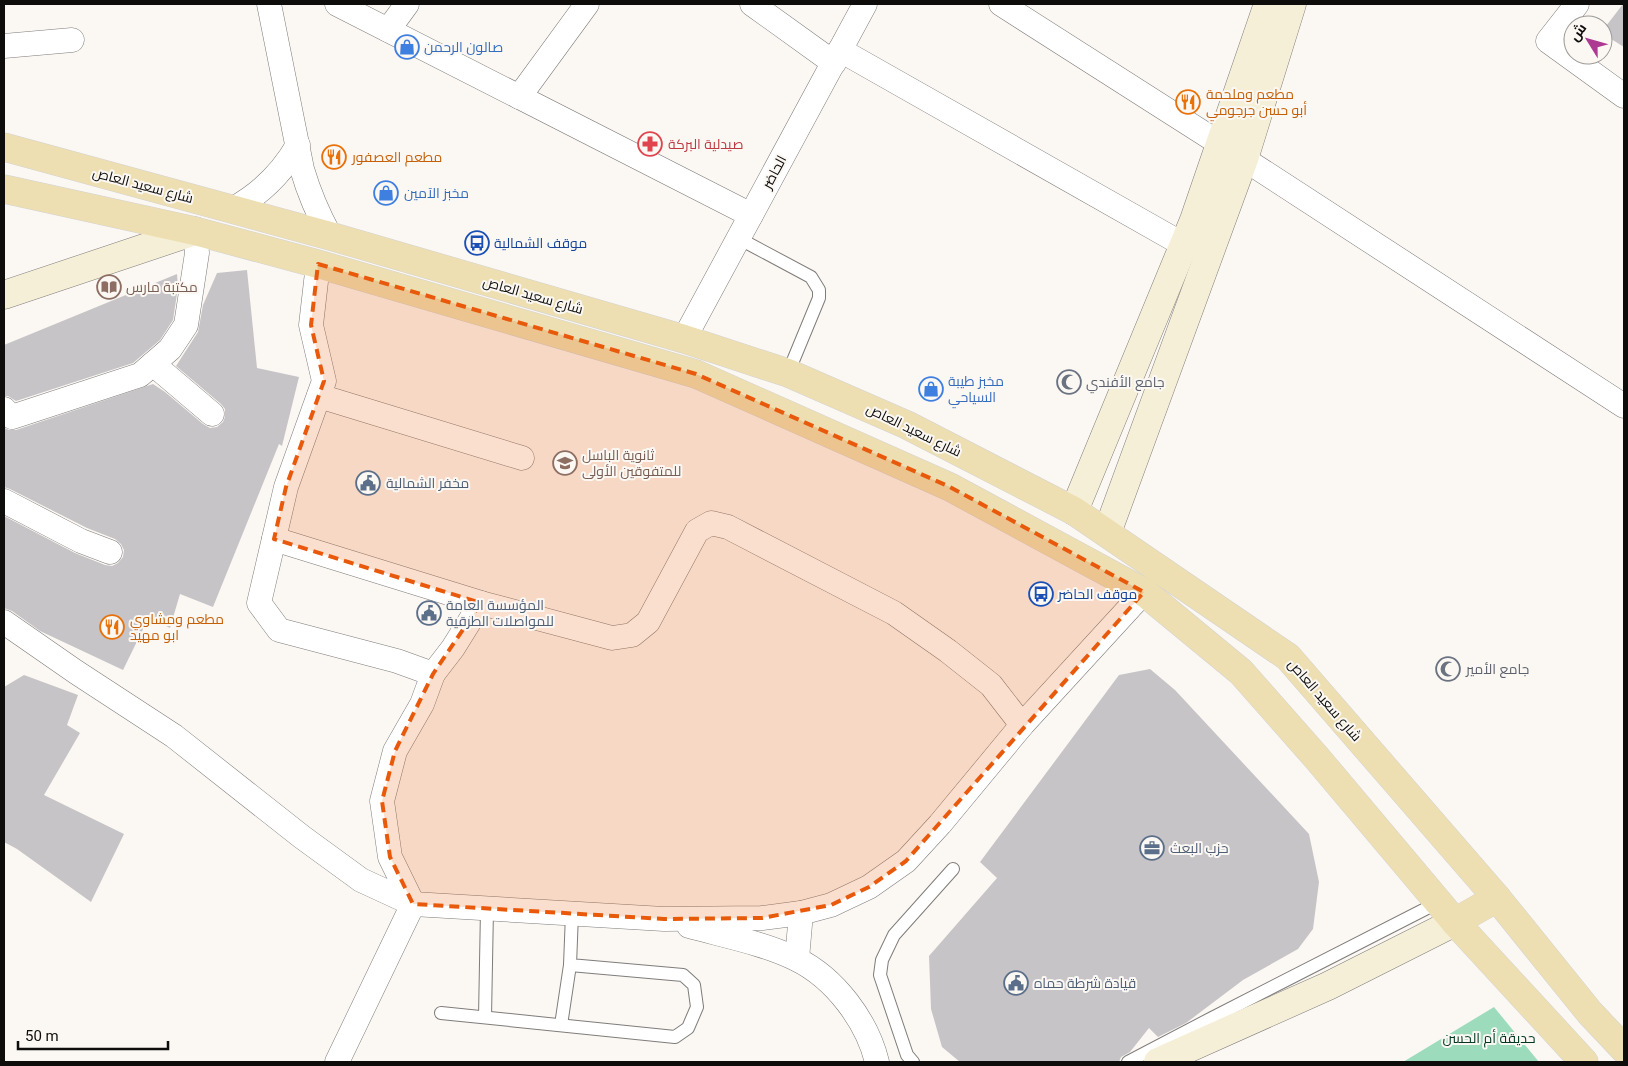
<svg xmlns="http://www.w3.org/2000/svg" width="1628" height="1066" viewBox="0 0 1628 1066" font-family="Roboto,Cairo,sans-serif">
	<rect width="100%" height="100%" fill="#fbf8f4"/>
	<polygon fill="#9cdbbb" points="1494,1007 1539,1062 1403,1062"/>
	<g fill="#c7c4c7">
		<polygon points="1623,4 1624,4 1624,47 1603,34 1603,30"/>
		<polygon points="247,270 257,368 299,377 282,446 279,444 213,607 180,594 170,628 149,617 123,670 40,631 12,611 4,608 4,516 75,553 105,565 112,566 118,563 123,557 124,550 121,544 115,539 87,528 10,489 4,487 4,428 9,430 16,430 153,384 165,392 203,424 210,428 217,427 223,422 225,417 225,409 221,404 176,366 198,332 203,305 217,273"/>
		<polygon points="177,274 178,287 173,320 160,340 133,363 16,401 8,396 4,396 4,345"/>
		<polygon points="1150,669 1175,690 1309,834 1319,882 1313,929 1298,949 1243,980 1186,1023 1158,1037 1149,1028 1130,1052 1121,1057 1119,1062 960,1062 942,1047 931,1009 929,956 997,878 980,862 1119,675"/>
		<polygon points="24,675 78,695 67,725 80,733 44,795 124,834 91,902 17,849 4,842 4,687"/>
	</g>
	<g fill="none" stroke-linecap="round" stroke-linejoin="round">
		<g stroke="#7f7c7a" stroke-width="14">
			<g id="service">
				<polyline points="738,238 811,277 819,290 819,298 788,373"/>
				<polyline points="441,1013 675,1037 688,1028 697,1007 694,985 683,975 570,965 572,914"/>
				<polyline points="485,1017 487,909"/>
				<polyline points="561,1025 570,965"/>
				<polyline points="913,1062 907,1055 880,975 882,960 894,935 953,869"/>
				<polyline points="1128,1062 1212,1018 1439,902"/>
			</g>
		</g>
		<g stroke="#7f7c7a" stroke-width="25">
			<g id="minor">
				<path d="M 269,4 L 302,169 C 309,193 318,214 330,236"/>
				<polyline points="337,4 751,215"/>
				<polyline points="752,4 834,63"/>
				<polyline points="1001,4 1244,159 1624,406"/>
				<polyline points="1577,4 1548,41 1624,96"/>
				<polyline points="388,30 407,4"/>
				<polyline points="4,46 72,40"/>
				<polyline points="840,50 1184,245"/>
				<polyline points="519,97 587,4"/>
				<path d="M 233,209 C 262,193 282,173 298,145"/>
				<polyline points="318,264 311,325 324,381 286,487 259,603 279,630 397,661 433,674 422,704 395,751 382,801 390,857 413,904 337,1062"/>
				<polyline points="684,339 865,4"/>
				<polyline points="153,364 212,414"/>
				<polyline points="319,396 522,458"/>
				<polyline points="4,409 12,417 140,375 170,349 186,325 197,253 195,231"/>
				<polyline points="4,501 81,541 110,552"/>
				<polyline points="274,539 481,603 453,648 433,674"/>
				<polyline points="481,603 612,638 632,635 648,622 697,531 711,523 728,527 894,613 948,651 991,685 1022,725"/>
				<polyline points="4,622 76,672 174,736 302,837 361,880 413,904 664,919 762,918 801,913 831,905 869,887 906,861 940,824 1022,725 1144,592"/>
				<path d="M 689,926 C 725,936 763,943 796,959 C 835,978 867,1021 877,1062"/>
				<polyline points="797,959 801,913"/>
			</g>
		</g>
		<g stroke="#7f7c7a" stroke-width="29">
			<g id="secondary">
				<polyline points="4,295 195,231"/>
				<polyline points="1074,511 1194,220 1268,4"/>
				<polyline points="1107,533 1244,159 1292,4"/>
				<polyline points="1158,1062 1328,986 1455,922"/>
			</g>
		</g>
		<g stroke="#d4d3d3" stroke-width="29">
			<g id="primary">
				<polyline points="4,147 330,236 684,339 788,373 907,425 1074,511 1288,657 1497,898 1590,1013 1624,1049"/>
				<polyline points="4,189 195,231 318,264 696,374 950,487 1144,592 1241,672 1316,757 1455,922 1584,1062"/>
				<polyline points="1455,922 1497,898"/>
			</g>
		</g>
		<use href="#service" stroke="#fff" stroke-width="12"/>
		<use href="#minor" stroke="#fff" stroke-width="24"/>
		<use href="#secondary" stroke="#f6efd8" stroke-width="28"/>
		<use href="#primary" stroke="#eddfb1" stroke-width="28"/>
	</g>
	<path fill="#e8590c" fill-opacity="0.2" stroke="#e8590c" stroke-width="4" stroke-dasharray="10 6" stroke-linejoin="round" d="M 318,264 L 696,374 L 950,487 L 1144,592 L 906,861 L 869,887 L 831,905 L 762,918 L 664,919 L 413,904 L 390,857 L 382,801 L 395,751 L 433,674 L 481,603 L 274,539 L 286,487 L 324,381 L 311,325 Z"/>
	<defs>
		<g id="shop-ring" transform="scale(1.25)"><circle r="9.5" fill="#fbf8f4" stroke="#3f7fe0" stroke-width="1.5"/><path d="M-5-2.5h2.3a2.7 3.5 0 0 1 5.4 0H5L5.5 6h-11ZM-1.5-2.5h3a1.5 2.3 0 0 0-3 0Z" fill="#3f7fe0"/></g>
		<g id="restaurant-ring" transform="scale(1.25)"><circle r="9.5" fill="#fbf8f4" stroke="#e8710a" stroke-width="1.5"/><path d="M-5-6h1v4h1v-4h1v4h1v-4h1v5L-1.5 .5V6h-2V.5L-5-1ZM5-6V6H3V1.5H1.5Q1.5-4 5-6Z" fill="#e8710a"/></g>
		<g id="pharmacy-ring" transform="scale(1.25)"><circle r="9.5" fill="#fbf8f4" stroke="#e0444e" stroke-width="1.5"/><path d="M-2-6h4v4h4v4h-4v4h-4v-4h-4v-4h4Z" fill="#e0444e"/></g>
		<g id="bus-ring" transform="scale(1.25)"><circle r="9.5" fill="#fbf8f4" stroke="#1a4fb4" stroke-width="1.5"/><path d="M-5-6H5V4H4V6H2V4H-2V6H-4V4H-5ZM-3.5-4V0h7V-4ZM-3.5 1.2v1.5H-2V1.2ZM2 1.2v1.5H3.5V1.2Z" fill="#1a4fb4"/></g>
		<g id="library-ring" transform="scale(1.25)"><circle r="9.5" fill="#fbf8f4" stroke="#8d6e63" stroke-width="1.5"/><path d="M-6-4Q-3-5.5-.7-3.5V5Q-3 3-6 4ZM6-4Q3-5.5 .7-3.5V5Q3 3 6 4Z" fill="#8d6e63"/></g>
		<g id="mosque-ring" transform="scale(1.25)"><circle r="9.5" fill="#fbf8f4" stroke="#6b7280" stroke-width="1.5"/><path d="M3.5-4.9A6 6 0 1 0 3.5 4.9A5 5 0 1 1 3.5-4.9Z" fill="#6b7280"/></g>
		<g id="school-ring" transform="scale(1.25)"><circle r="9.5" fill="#fbf8f4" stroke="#8d6e63" stroke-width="1.5"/><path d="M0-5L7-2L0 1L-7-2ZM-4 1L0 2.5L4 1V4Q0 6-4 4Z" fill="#8d6e63"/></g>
		<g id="civic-ring" transform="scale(1.25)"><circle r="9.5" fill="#fbf8f4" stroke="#5c6f8a" stroke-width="1.5"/><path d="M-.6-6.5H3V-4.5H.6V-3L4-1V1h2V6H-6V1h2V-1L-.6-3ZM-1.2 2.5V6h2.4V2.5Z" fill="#5c6f8a"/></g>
		<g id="office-ring" transform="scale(1.25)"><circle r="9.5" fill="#fbf8f4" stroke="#5c6f8a" stroke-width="1.5"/><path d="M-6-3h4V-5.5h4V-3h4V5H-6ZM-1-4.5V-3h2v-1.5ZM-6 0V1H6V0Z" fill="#5c6f8a"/></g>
	</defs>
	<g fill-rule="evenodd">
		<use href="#shop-ring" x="407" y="47"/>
		<use href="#restaurant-ring" x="1188" y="102"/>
		<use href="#pharmacy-ring" x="650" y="144"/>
		<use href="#restaurant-ring" x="334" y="157"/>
		<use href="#shop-ring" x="386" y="193"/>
		<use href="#bus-ring" x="477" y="243"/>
		<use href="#library-ring" x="109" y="287"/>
		<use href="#mosque-ring" x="1069" y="382"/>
		<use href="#shop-ring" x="931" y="389"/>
		<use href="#school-ring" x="565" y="463"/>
		<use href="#civic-ring" x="368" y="483"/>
		<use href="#bus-ring" x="1041" y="594"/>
		<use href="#civic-ring" x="429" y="613"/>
		<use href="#restaurant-ring" x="112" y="627"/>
		<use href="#mosque-ring" x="1448" y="669"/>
		<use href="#office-ring" x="1152" y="848"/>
		<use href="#civic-ring" x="1016" y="983"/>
	</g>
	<g text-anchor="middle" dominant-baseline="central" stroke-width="4" stroke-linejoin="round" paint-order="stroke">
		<g font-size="14" fill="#366cbe" stroke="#fbf8f4" text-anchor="start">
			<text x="424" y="47">صالون الرحمن</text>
			<text x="404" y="193">مخبز الآمين</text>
			<text x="948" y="381">مخبز طيبة<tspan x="948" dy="16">السياحي</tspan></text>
		</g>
		<g font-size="14" fill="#c56008" stroke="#fbf8f4" text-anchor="start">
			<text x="1206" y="94">مطعم وملحمة<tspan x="1206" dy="16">أبو حسن جرجومي</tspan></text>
			<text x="352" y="157">مطعم العصفور</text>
			<text x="130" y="619">مطعم ومشاوي<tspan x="130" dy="16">ابو مهيد</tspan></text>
		</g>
		<g font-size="14" fill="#be3a42" stroke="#fbf8f4" text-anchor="start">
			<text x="668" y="144">صيدلية البركة</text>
		</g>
		<g font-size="14" fill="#0e0d0c" stroke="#fbf8f4">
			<text transform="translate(774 172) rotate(-62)">الحاضر</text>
			<text transform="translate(143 185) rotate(15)">شارع سعيد العاص</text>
			<text transform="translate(533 295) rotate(16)">شارع سعيد العاص</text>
			<text transform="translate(914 430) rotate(26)">شارع سعيد العاص</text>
			<text transform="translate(1325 700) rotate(49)">شارع سعيد العاص</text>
		</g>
		<g font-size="14" fill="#164399" stroke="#fbf8f4" text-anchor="start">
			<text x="494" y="243">موقف الشمالية</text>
			<text x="1058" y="594">موقف الحاضر</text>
		</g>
		<g font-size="14" fill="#785e54" stroke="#fbf8f4" text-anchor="start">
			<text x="126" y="287">مكتبة مارس</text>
			<text x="582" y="455">ثانوية الباسل<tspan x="582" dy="16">للمتفوقين الأولى</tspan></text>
		</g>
		<g font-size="14" fill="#5b616d" stroke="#fbf8f4" text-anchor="start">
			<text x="1086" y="382">جامع الأفندي</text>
			<text x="1466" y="669">جامع الأمير</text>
		</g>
		<g font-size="14" fill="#4e5e75" stroke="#fbf8f4" text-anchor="start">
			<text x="386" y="483">مخفر الشمالية</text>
			<text x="446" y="605">المؤسسة العامة<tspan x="446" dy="16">للمواصلات الطرقية</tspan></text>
			<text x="1170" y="848">حزب البعث</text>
			<text x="1034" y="983">قيادة شرطة حماه</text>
		</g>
		<g font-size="14" fill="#003823" stroke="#fbf8f4">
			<text x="1489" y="1038">حديقة أم الحسن</text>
		</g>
	</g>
	<rect width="1628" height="1066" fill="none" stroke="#0e0d0c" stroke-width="10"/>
	<g transform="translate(1588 40) rotate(307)"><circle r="24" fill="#fbf8f4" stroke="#9c9a97"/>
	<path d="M0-4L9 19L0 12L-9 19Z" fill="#ad3993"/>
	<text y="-8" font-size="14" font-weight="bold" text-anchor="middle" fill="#0e0d0c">ش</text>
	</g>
	<path d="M18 1041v8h150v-8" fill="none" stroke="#0e0d0c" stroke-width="2.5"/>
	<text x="25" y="1041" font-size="15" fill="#0e0d0c" stroke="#fbf8f4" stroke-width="4" paint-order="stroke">50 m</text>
</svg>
